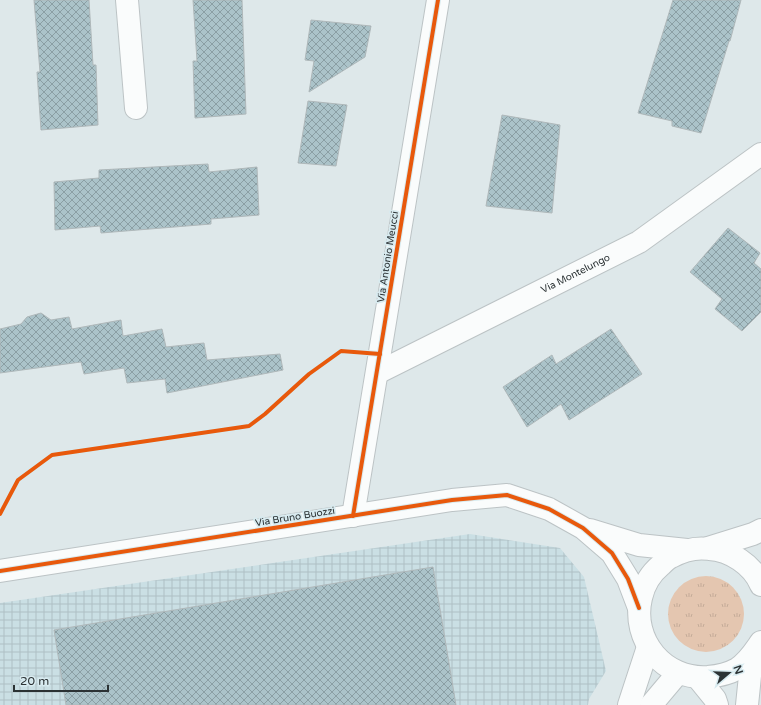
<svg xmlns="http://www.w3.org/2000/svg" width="761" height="705" viewBox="0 0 761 705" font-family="'Varela Round',sans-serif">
	<defs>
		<pattern id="industrial-grid" width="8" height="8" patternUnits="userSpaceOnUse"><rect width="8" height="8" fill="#cadfe4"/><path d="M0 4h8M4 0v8" fill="none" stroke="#aec0c4"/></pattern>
		<pattern id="grass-tufts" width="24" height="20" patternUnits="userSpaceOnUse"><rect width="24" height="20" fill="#e4c6b0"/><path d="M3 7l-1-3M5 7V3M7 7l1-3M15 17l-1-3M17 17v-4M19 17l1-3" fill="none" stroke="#c4ab98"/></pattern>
		<pattern id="building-cross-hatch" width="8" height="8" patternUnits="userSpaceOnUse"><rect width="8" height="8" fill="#abc3c9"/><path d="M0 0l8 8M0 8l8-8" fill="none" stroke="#8b9fa4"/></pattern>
	</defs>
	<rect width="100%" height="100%" fill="#dee8ea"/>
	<polygon fill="url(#industrial-grid)" points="470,534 560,548 584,577 606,671 589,699 588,705 0,705 0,603"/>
	<circle fill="url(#grass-tufts)" cx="706" cy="614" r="38"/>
	<g fill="url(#building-cross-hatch)" stroke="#afb8ba">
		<polygon points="34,0 89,0 93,65 96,65 98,125 41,130 37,72 40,72"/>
		<polygon points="193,0 242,0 246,114 195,118 193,61 197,61"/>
		<polygon points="673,0 741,0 730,41 729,41 701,133 672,126 672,121 638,113"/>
		<polygon points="311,20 371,26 365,57 309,92 314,61 305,60"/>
		<polygon points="308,101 347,105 336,166 298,163"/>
		<polygon points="502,115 560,125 552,213 486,206"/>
		<polygon points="208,164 209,172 257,167 259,215 211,219 211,224 101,233 100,226 55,230 54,182 99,178 99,170"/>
		<polygon points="728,228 760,253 754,263 761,269 761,312 742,331 715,309 722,299 690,272"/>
		<polygon points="41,313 51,320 69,317 72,329 121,320 123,336 162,329 166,347 204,343 207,360 280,354 283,370 167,393 165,379 127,383 124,368 84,374 81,362 0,373 0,329 21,324 27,317"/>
		<polygon points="611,329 642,374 569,420 561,404 527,427 503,387 552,355 556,364"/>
		<polygon points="433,567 456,705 66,705 54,630"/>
	</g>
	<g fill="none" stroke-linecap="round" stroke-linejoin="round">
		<g stroke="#bcc3c5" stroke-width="24">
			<g id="minor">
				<polyline points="127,0 136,108"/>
				<path id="s1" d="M 377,373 L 639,242 L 761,154"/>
				<polyline points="353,516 438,0"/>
				<polyline points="698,678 715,699 717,705"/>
				<polyline points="629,705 648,647"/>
				<polyline points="651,705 678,673"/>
				<polyline points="747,705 752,656"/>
			</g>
		</g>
		<g stroke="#bcc3c5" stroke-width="24">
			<g id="tertiary">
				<polyline points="590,530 639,545 687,550"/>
				<polyline points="708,548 753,534 761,530"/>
				<polyline points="0,571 452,500 507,495 549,509 583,528 612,553 628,579 639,608"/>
				<path d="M 761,585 C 753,565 730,550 709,549 C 696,547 682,551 671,557 C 667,559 664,562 661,565 C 650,574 644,584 641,598 C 631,640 664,680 708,677 C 718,676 728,674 737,669 C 748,662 754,652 761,642"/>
			</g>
		</g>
		<use href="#minor" stroke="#fafcfc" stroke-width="22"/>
		<use href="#tertiary" stroke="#fafcfc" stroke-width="22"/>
		<g stroke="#d8ebf0" stroke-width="6">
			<g id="cycleway">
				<polyline points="0,514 18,480 52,455 249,426 265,414 309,374 341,351 380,354"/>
				<polyline points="353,516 438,0"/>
				<polyline points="0,571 452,500 507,495 549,509 583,528 612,553 628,579 639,608"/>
			</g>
		</g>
		<use href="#cycleway" stroke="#e8590c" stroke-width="4"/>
	</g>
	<g text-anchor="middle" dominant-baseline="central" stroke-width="3.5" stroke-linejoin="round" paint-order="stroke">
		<g font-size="10" fill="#2b3234" stroke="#d8ebf0">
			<text transform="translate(388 257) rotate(-81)">Via Antonio Meucci</text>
			<text stroke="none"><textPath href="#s1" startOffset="222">Via Montelungo</textPath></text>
			<text transform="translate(295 517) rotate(-9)">Via Bruno Buozzi</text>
		</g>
	</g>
	<g transform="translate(729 673) rotate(71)" stroke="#d8ebf0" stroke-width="3" paint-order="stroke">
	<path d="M0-3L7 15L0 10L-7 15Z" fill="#2b3234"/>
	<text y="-6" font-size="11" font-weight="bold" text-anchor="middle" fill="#2b3234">N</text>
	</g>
	<path d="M14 685v6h94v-6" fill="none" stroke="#2b3234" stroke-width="2"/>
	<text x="20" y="685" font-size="12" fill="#2b3234" stroke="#d8ebf0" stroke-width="3" paint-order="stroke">20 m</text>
</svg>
